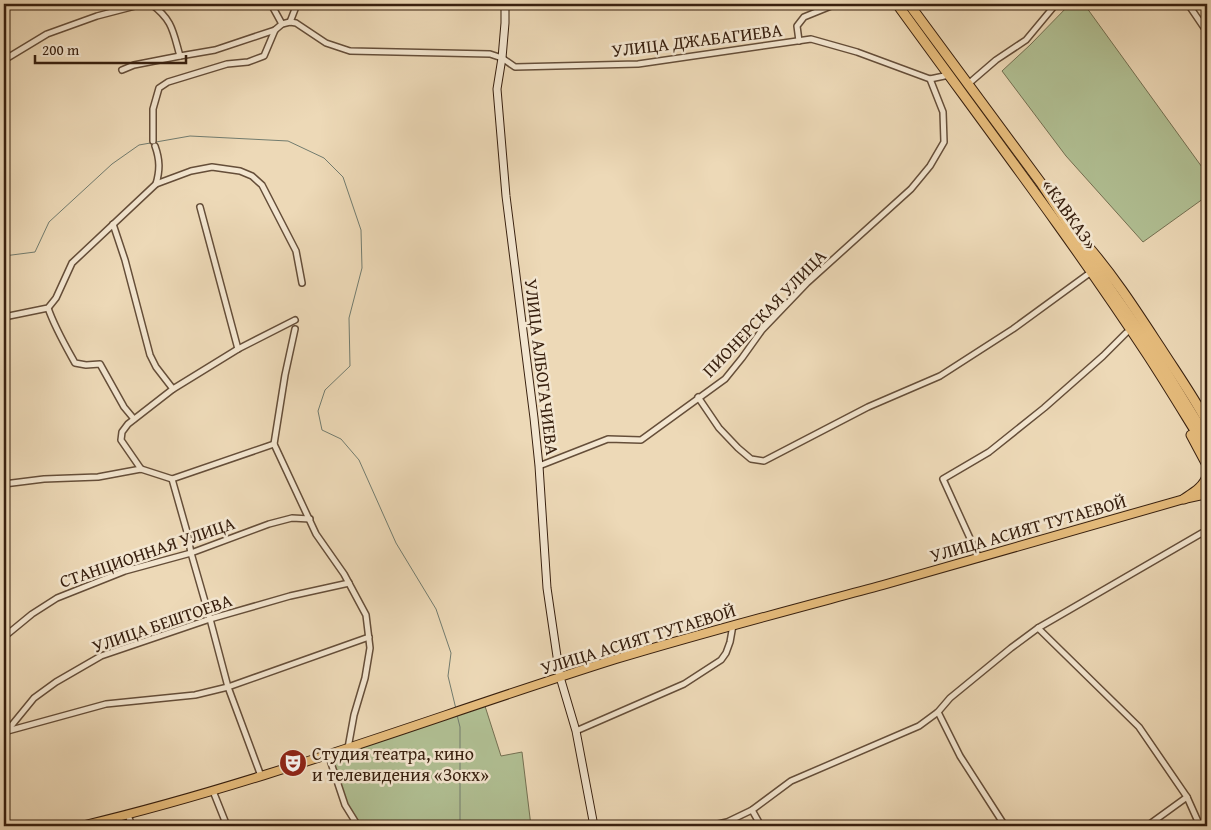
<svg xmlns="http://www.w3.org/2000/svg" width="1211" height="830" viewBox="0 0 1211 830" font-family="'Gentium Book Plus',serif">
	<rect width="100%" height="100%" fill="#edd9b7"/>
	<filter id="stains"><feTurbulence type="fractalNoise" baseFrequency=".004" numOctaves="4"/><feColorMatrix values="0 0 0 0 .2 0 0 0 0 .09 0 0 0 0 .02 0 0 0 .5 -.17"/></filter>
	<radialGradient id="worn" r=".72"><stop offset=".6" stop-color="#630" stop-opacity="0"/><stop offset="1" stop-color="#630" stop-opacity=".3"/></radialGradient>
	<g fill="#b1c094" stroke="#747052">
		<polygon points="1070,4 1084,4 1207,174 1207,196 1143,242 1066,156 1002,71 1030,45"/>
		<polygon points="484,703 501,756 522,752 531,826 358,826 345,805 328,754"/>
	</g>
	<g fill="none" stroke-linecap="round" stroke-linejoin="round">
		<g stroke="#727c6f" stroke-width="1">
			<polyline points="4,256 35,252 49,222 112,164 139,145 190,136 288,141 324,158 343,177 361,230 362,268 349,318 350,366 325,390 318,411 322,430 341,439 359,460 396,543 436,609 451,653 448,676 456,709"/>
			<polyline points="457,715 460,727 460,826"/>
		</g>
		<g stroke="#654e39" stroke-width="8">
			<g id="street">
				<path d="M 151,4 C 173,20 173,32 180,56 L 215,50 L 275,30 L 282,24 L 290,22 L 296,23 L 326,43 L 350,51 L 490,54 L 502,58 L 515,67 L 638,64 L 811,39 L 857,52 L 930,79 L 949,75"/>
				<polyline points="271,4 282,24"/>
				<polyline points="1188,4 1207,32"/>
				<polyline points="290,22 297,4"/>
				<polyline points="799,41 797,26 804,17 836,4"/>
				<polyline points="4,60 47,34 97,16 143,4"/>
				<polyline points="122,70 134,65 180,56"/>
				<polyline points="967,85 996,60 1026,40 1056,4"/>
				<polyline points="153,141 153,109 159,88 168,82 227,64 248,62 264,56 275,30"/>
				<polyline points="156,184 191,171 212,167 240,171 252,176 262,185 296,251 302,283"/>
				<polyline points="200,207 238,349"/>
				<polyline points="113,224 125,260 150,355 156,367 173,389"/>
				<path d="M 48,308 C 55,328 65,345 75,363 L 86,365 L 100,364 L 124,407 L 134,419"/>
				<path d="M 4,317 L 48,308 L 56,298 L 72,263 L 156,184 C 160,170 160,160 155,146"/>
				<polyline points="295,329 285,375 274,444 316,534 344,574 366,615 370,648 365,678 354,715 348,748"/>
				<polyline points="698,397 719,428 738,448 751,459 764,461 868,407 940,376 1013,329 1087,275"/>
				<polyline points="539,466 608,439 641,440 725,379 742,358 762,330 807,283 911,189 930,166 944,142 943,112 930,79"/>
				<polyline points="141,469 121,440 122,432 128,424 173,389 238,349 295,320"/>
				<polyline points="172,479 187,532 191,553 210,619 228,687 261,776"/>
				<polyline points="4,484 44,479 98,477 141,469 172,479 274,444"/>
				<polyline points="979,558 943,479 989,452 1044,408 1103,356 1126,333"/>
				<polyline points="1038,628 1139,727 1187,797 1200,826"/>
				<polyline points="4,637 32,614 57,598 125,571 191,553 269,524 292,518 310,519"/>
				<polyline points="938,712 960,756 1005,826"/>
				<polyline points="7,731 34,698 56,682 101,656 210,619 290,596 349,583"/>
				<polyline points="576,731 684,684 721,660 726,653 730,642 733,625"/>
				<polyline points="4,732 106,704 195,695 228,687 369,637"/>
				<polyline points="328,754 345,805 358,826"/>
				<polyline points="213,791 227,826"/>
				<polyline points="752,810 761,826"/>
				<polyline points="128,815 132,826"/>
				<polyline points="709,826 727,822 752,810 791,781 919,726 938,712 950,698 1011,648 1038,628 1207,530"/>
				<polyline points="1147,826 1187,797"/>
			</g>
		</g>
		<g stroke="#38200f" stroke-width="9">
			<polyline id="secondary" points="505,4 505,23 502,58 497,89 506,196 534,418 539,466 547,588 560,677 576,731 594,826"/>
		</g>
		<g stroke="#38200f" stroke-width="10">
			<path id="primary" d="M 81,826 C 263,783 438,715 616,659 C 705,632 794,609 883,585 C 984,557 1084,528 1184,499 L 1207,494"/>
		</g>
		<g stroke="#38200f" stroke-width="11">
			<g id="highway">
				<path d="M 897,4 C 981,120 1068,234 1147,354 C 1168,386 1187,418 1207,450"/>
				<polyline points="909,4 1041,183 1109,287 1151,347 1207,438"/>
				<path d="M 1086,244 C 1114,276 1137,312 1160,347 C 1176,372 1193,396 1207,422"/>
				<polyline points="1191,435 1207,465"/>
				<path d="M 1184,499 C 1193,493 1204,487 1207,476"/>
			</g>
		</g>
		<use href="#street" stroke="#f3e6d0" stroke-width="5"/>
		<use href="#secondary" stroke="#f3e6d0" stroke-width="7"/>
		<use href="#primary" stroke="#e6bc7c" stroke-width="8"/>
		<use href="#highway" stroke="#e6bc7c" stroke-width="9"/>
	</g>
	<defs>
		<g id="theatre-disc" transform="scale(1.4375)"><circle r="9.5" fill="#8f2418" stroke="#f3e6d0"/><path d="M-5-5.5Q0-4 5-5.5V0Q5 5 0 6Q-5 5-5 0ZM-3.3-2.5H-1v1.5H-3.3ZM1-2.5H3.3v1.5H1ZM-2.8 1Q0 5.5 2.8 1Z" fill="#fff"/></g>
	</defs>
	<g fill-rule="evenodd">
		<use href="#theatre-disc" x="293" y="763"/>
	</g>
	<g text-anchor="middle" dominant-baseline="central" stroke-width="5" stroke-linejoin="round" paint-order="stroke">
		<g font-size="18" fill="#38200f" stroke="#f3e6d0">
			<text transform="translate(697 40) rotate(-7)">УЛИЦА ДЖАБАГИЕВА</text>
			<text transform="translate(1070 214) rotate(55)">«КАВКАЗ»</text>
			<text transform="translate(764 313) rotate(-46)">ПИОНЕРСКАЯ УЛИЦА</text>
			<text transform="translate(542 367) rotate(83)">УЛИЦА АЛБОГАЧИЕВА</text>
			<text transform="translate(1028 528) rotate(-16)">УЛИЦА АСИЯТ ТУТАЕВОЙ</text>
			<text transform="translate(147 552) rotate(-19)">СТАНЦИОННАЯ УЛИЦА</text>
			<text transform="translate(162 623) rotate(-19)">УЛИЦА БЕШТОЕВА</text>
			<text transform="translate(638 639) rotate(-17)">УЛИЦА АСИЯТ ТУТАЕВОЙ</text>
		</g>
		<g font-size="18" fill="#38200f" stroke="#f3e6d0" text-anchor="start">
			<text x="312" y="753">Студия театра, кино<tspan x="312" dy="21">и телевидения «Зокх»</tspan></text>
		</g>
	</g>
	<rect width="1211" height="830" fill="none" stroke="#edd9b7" stroke-width="20"/>
	<rect x="5" y="5" width="1201" height="820" fill="none" stroke="#38200f" stroke-width="2.5"/>
	<rect x="10" y="10" width="1191" height="810" fill="none" stroke="#38200f"/>
	<path d="M35 55v8h151v-8" fill="none" stroke="#38200f" stroke-width="2.5"/>
	<text x="42" y="55" font-size="15" fill="#38200f" stroke="#f3e6d0" stroke-width="4" paint-order="stroke">200 m</text>
	<rect width="100%" height="100%" filter="url(#stains)"/>
	<rect width="100%" height="100%" fill="url(#worn)"/>
</svg>
